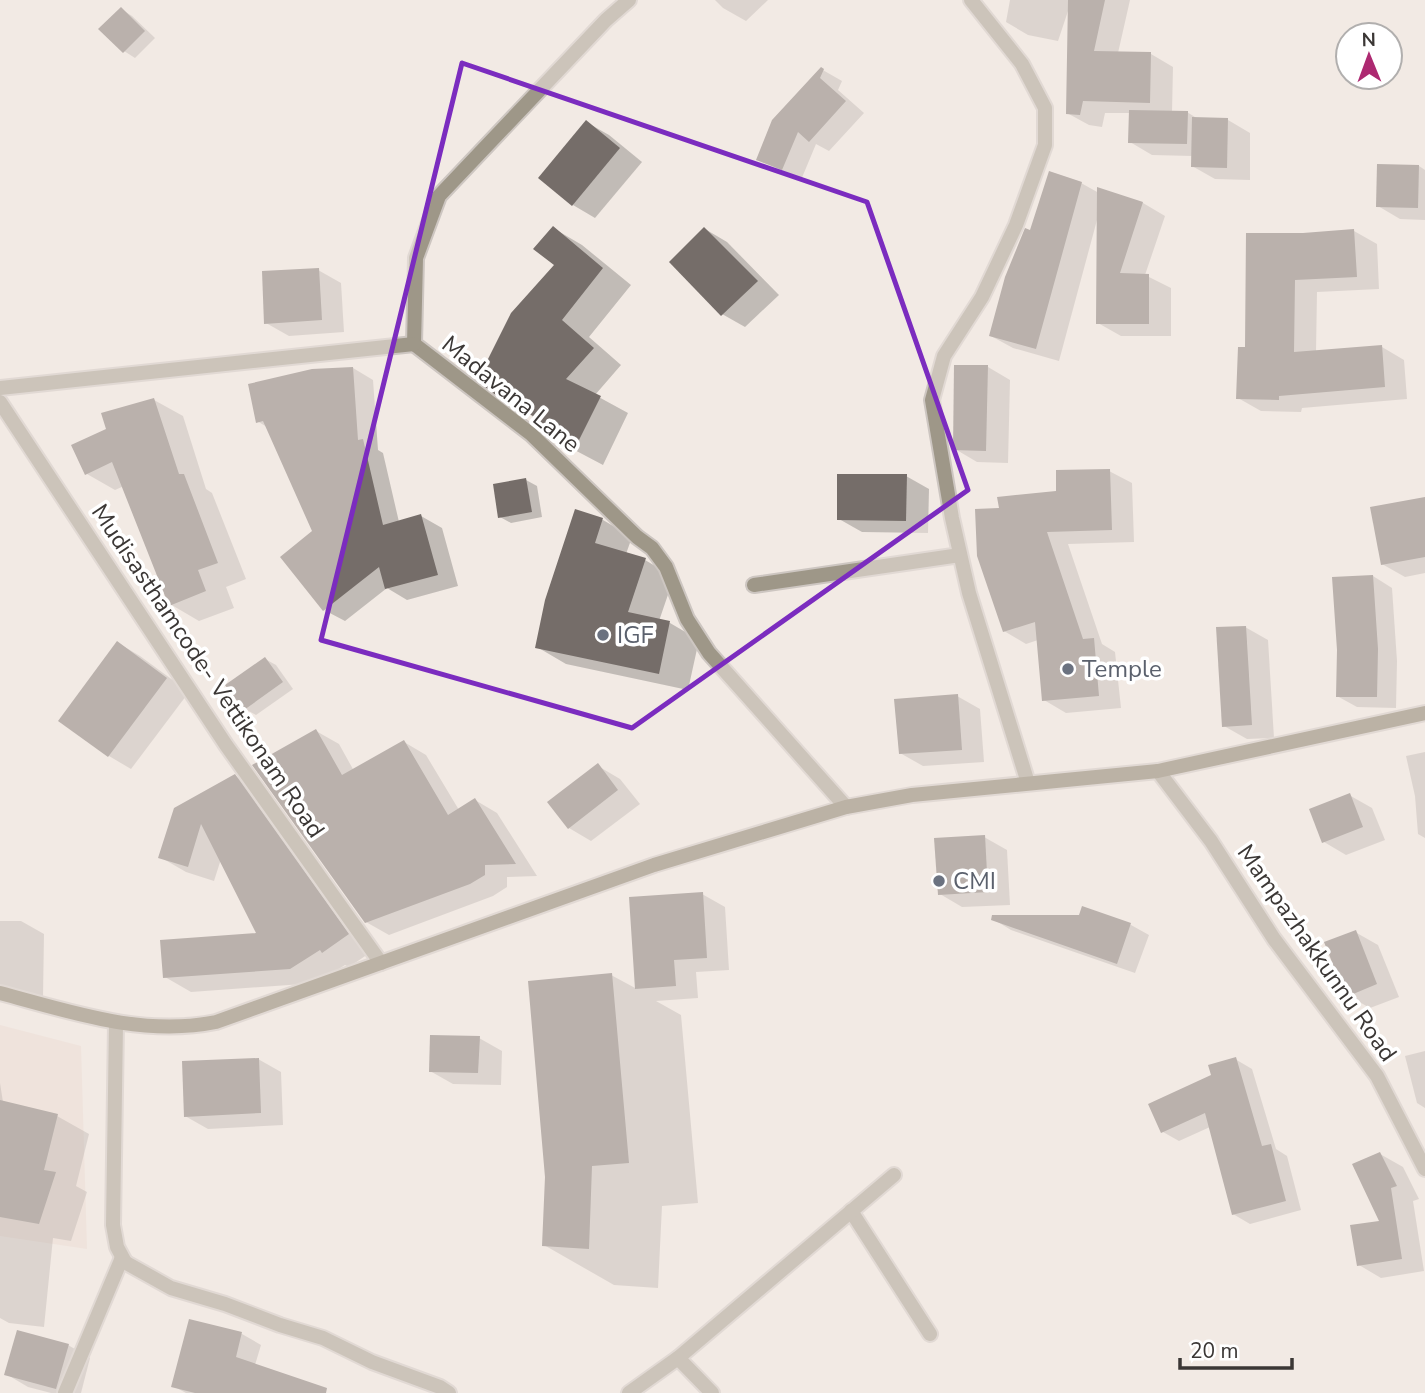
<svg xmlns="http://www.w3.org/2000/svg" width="1425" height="1393" viewBox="0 0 1425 1393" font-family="'Nunito Sans',sans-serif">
	<rect width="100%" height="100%" fill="#f2eae4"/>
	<polygon fill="#ebdcd3" points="0,1025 81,1046 87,1249 0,1236"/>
	<g fill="#0003">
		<polygon points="715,0 768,0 746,21 723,8"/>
		<polygon points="1010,0 1130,0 1118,53 1151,54 1173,67 1172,112 1187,112 1198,119 1228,120 1250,133 1250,180 1215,179 1192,166 1193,156 1152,155 1130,142 1130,113 1105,113 1102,127 1089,125 1067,113 1069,8 1058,41 1028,35 1006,22"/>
		<polygon points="121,9 132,16 155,38 135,58 124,51"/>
		<polygon points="821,69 842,81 838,90 864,113 829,151 816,144 801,180 758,159"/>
		<polygon points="586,122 609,135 642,162 595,218 573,205"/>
		<polygon points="1419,166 1425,170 1425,220 1400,219 1378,206"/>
		<polygon points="1081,183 1099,193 1143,203 1165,216 1145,275 1171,288 1171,336 1121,336 1098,323 1097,220 1059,361 1013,348 991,336 1031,232"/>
		<polygon points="553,228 582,245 631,285 589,337 621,365 595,395 628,413 603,465 550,437 535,417 507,402 556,265"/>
		<polygon points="705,229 727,242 779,295 745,327 722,314"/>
		<polygon points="1354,231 1377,244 1379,289 1317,292 1316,352 1382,347 1404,360 1407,399 1302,408 1301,412 1261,411 1238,398 1247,349 1303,235"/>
		<polygon points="318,270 341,283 344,332 289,336 266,323"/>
		<polygon points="988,367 1010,380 1008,463 977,462 955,449"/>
		<polygon points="353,368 373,380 378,450 383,453 399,522 421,516 442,528 458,586 407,600 387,588 345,621 324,610 314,532 267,427 257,421"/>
		<polygon points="154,400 183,416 206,489 212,493 246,579 226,587 234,608 199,621 170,604 124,486 115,490 87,474 108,430"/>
		<polygon points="1109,471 1132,483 1134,542 1068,544 1102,644 1115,652 1121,708 1066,713 1044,700 1038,640 1026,644 1004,631 1000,510 1058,493"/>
		<polygon points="906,476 929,489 928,533 862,532 839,519"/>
		<polygon points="526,480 537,486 542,517 511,523 500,517"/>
		<polygon points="1425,504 1425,573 1405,577 1382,564"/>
		<polygon points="576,511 603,520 632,537 626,554 645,560 674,577 659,621 670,623 699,640 688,690 566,664 537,647"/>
		<polygon points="1373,576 1392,588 1397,661 1396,708 1357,707 1337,696"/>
		<polygon points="1245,627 1268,640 1274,738 1247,739 1224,726"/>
		<polygon points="118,643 140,656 189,692 131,769 109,756 61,721"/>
		<polygon points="265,659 276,665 293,689 256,715 245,709 228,686"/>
		<polygon points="957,696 980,709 984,762 923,766 900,753"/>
		<polygon points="316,731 339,744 354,771 404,742 426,755 459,810 475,800 497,813 537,876 507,877 507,887 493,896 389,935 366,922"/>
		<polygon points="1425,752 1425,838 1418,834 1415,796 1406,756"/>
		<polygon points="598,766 620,779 640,804 591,841 569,828"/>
		<polygon points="235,776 261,791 374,950 349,967 345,965 317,983 191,992 165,977 259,934 221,859 214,881 186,872 160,857"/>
		<polygon points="1349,795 1372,808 1385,840 1346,855 1324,842"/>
		<polygon points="984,837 1007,850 1010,905 962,907 940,894"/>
		<polygon points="702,894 725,907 729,970 696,972 698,998 656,1001 681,1015 698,1203 662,1206 658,1288 614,1285 544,1245 611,975 637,989 631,898"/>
		<polygon points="1083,908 1131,925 1149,935 1135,973 1011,930 993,919 1080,917"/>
		<polygon points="0,921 21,921 44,934 43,997 0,996"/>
		<polygon points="1355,932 1378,945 1399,997 1370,1008 1347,995"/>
		<polygon points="479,1038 502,1051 501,1085 453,1084 430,1071"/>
		<polygon points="1425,1051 1425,1108 1417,1103 1405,1056"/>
		<polygon points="258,1059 281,1072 283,1125 208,1129 185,1116"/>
		<polygon points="1235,1059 1252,1069 1276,1149 1287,1156 1301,1210 1250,1224 1233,1214 1210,1127 1179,1141 1163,1132 1213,1076"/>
		<polygon points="0,1083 3,1102 57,1116 89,1134 76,1186 87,1192 71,1241 53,1238 44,1327 9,1323 0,1318"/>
		<polygon points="1380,1154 1403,1167 1419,1199 1413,1201 1424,1271 1381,1278 1359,1265 1381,1223"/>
		<polygon points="190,1321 242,1334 261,1345 255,1365 301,1393 186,1393 173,1386"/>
		<polygon points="68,1345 90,1358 81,1393 51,1393 28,1387 6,1374"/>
	</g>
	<g fill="#756d69">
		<polygon points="1068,0 1105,0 1094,51 1151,52 1150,103 1083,101 1080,115 1066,114"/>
		<polygon points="121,7 145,31 123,53 98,29"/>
		<polygon points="821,67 824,69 820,78 846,101 809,142 798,132 782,170 756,160 772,120"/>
		<polygon points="1129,110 1188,111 1187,144 1128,143"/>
		<polygon points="1192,117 1228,118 1227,168 1191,167"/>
		<polygon points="586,120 620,148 572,206 538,178"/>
		<polygon points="1377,164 1419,165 1418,208 1376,207"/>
		<polygon points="1049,171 1082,182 1036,349 989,336 1005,277 1025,228 1030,230"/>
		<polygon points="1097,187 1143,202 1120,273 1149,274 1149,324 1096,324"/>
		<polygon points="553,226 603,268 562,320 594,348 566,379 601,396 574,450 549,438 531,421 533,416 506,403 477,381 511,313 554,265 533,249"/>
		<polygon points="704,227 758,281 721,316 669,262"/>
		<polygon points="1354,229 1357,277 1295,280 1294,352 1382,345 1385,387 1279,396 1279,400 1236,399 1238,347 1245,347 1246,233 1303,233"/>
		<polygon points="319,268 322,320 264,324 262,271"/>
		<polygon points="954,365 988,365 986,451 953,450"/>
		<polygon points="353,367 358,440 363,439 383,525 421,514 438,575 385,589 379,567 323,611 280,557 312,531 263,421 256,423 248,384 312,369"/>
		<polygon points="154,398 179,474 184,474 218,563 198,570 206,591 169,606 112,462 85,475 71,445 106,429 101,413"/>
		<polygon points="1110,469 1112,530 1047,532 1083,639 1094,638 1099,696 1042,701 1035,622 1003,632 977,556 975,509 999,508 997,497 1056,491 1056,470"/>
		<polygon points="837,474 907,474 906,521 837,520"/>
		<polygon points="526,478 532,512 498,518 493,484"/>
		<polygon points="1425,497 1425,557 1381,565 1370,507"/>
		<polygon points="575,509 603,518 595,543 646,558 628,612 670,621 659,674 535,648 545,600"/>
		<polygon points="1373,575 1378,649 1377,697 1336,697 1337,650 1332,577"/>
		<polygon points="1246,626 1252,725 1222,727 1216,627"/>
		<polygon points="117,641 167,678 108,757 58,721"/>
		<polygon points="265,657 283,682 244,710 225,685"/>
		<polygon points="958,694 962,750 899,754 894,699"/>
		<polygon points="316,729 342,775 404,740 448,815 475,798 516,864 485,865 485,875 470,884 365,923 252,765"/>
		<polygon points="598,763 618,790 568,829 547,802"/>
		<polygon points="235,774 349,934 322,953 320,950 290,969 163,978 160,940 256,933 201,824 188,867 158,858 174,808"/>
		<polygon points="1350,793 1363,827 1322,843 1309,809"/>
		<polygon points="985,835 988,892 938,895 934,838"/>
		<polygon points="703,892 707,958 674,960 676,986 635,989 629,897"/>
		<polygon points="1082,906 1131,923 1117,964 991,920 992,915 1079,915"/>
		<polygon points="1356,930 1377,984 1346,997 1324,942"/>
		<polygon points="612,973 629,1163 592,1166 589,1249 542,1246 545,1177 528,981"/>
		<polygon points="430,1035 480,1036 478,1073 429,1072"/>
		<polygon points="1236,1057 1262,1146 1271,1144 1286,1201 1232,1215 1205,1113 1161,1133 1148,1104 1211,1075 1208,1065"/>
		<polygon points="259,1058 261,1113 184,1117 182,1061"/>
		<polygon points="0,1100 58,1114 44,1170 56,1172 39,1224 0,1217"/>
		<polygon points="1380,1152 1397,1186 1391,1188 1402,1259 1357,1266 1350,1225 1379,1221 1352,1164"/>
		<polygon points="189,1319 242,1332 236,1357 327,1388 326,1393 195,1393 171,1387"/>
		<polygon points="17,1330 69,1344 56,1389 4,1375"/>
	</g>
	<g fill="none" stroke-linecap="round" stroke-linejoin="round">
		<g stroke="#cdc6c1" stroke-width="18">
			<g id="street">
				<polyline points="629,0 606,20 439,196 416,258 414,344 531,434 637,537 652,548 666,567 687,619 709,653 846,807"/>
				<polyline points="971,0 1022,64 1045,108 1045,145 1016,225 982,297 944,356 932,400 952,518 969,593 1028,783"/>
				<polyline points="0,388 414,344"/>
				<polyline points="0,402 226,745 381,963"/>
				<polyline points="754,585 960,555"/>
				<polyline points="1158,771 1211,841 1274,939 1377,1076 1425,1169"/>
				<polyline points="851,1211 930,1334"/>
				<polyline points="121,1260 171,1288 225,1304 280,1325 323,1338 372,1362 440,1387 449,1393"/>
				<polyline points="678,1358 894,1175"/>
				<polyline points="65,1393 121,1260 124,1260 117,1247 113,1225 116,1024"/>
				<polyline points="629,1393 678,1358 712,1393"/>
			</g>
		</g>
		<g stroke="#cdc6c1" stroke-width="18">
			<path id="secondary" d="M 0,993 C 71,1012 143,1037 216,1022 L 654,865 L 846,807 L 912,795 L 1158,771 L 1425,713"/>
		</g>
		<use href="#street" stroke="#9e9788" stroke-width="14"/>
		<use href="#secondary" stroke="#796f59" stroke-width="14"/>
	</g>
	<path d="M0 0H1425V1393H0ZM 462,63 L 867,202 L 968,490 L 632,728 L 321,640 Z" fill="#f2eae4" fill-opacity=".55" fill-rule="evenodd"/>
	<path fill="none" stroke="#7b2cbf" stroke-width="5" stroke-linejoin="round" d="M 462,63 L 867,202 L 968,490 L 632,728 L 321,640 Z"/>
	<g fill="#6b7280" stroke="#fff" stroke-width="2.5">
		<circle cx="603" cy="635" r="7"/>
		<circle cx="1068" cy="669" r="7"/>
		<circle cx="939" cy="881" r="7"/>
	</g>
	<g text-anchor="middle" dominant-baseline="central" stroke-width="7" stroke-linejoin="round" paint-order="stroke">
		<g font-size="24" fill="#3b3735" stroke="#fff">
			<text transform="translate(511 394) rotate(39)">Madavana Lane</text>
			<text transform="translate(208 671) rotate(56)">Mudisasthamcode- Vettikonam Road</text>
			<text transform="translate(1317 953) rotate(55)">Mampazhakkunnu Road</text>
		</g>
		<g font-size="24" fill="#5b616d" stroke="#fff" text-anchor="start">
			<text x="617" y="635">IGF</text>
			<text x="1082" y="669">Temple</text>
			<text x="953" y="881">CMI</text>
		</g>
	</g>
	<g transform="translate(1369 56) rotate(359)"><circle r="33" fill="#ffffff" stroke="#b1afae" stroke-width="2"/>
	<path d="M0-5L12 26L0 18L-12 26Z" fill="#ad2971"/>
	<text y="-10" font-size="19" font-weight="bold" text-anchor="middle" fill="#3b3735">N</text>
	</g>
	<path d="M1180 1358v10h112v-10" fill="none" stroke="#3b3735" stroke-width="3.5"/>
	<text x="1190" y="1358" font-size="21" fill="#3b3735" stroke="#ffffff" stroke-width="5" paint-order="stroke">20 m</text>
</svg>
